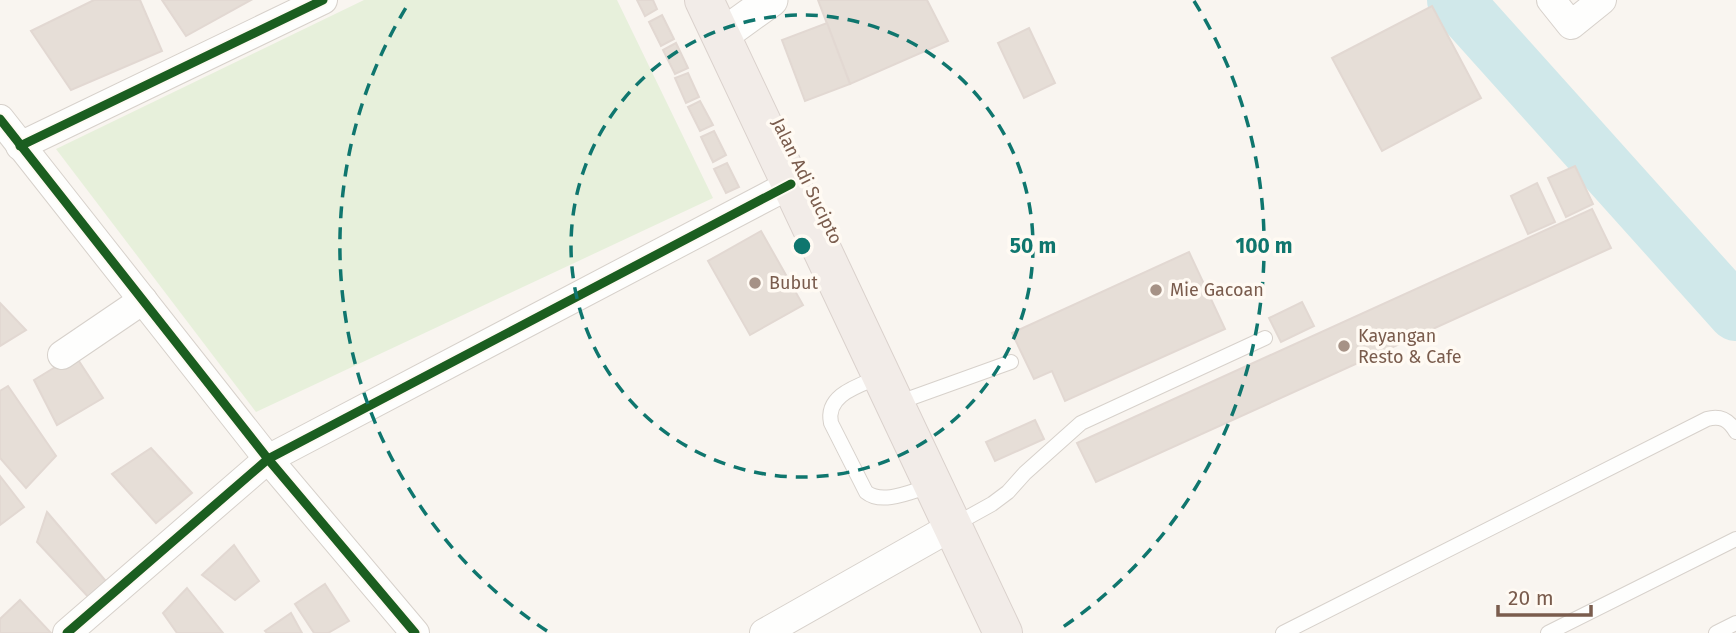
<svg xmlns="http://www.w3.org/2000/svg" width="1736" height="633" viewBox="0 0 1736 633" font-family="'Fira Sans',sans-serif">
	<rect width="100%" height="100%" fill="#f9f5f0"/>
	<polygon fill="#e7f0db" points="364,0 617,0 713,198 256,412 56,149"/>
	<g fill="none" stroke-linecap="round" stroke-linejoin="round">
		<polyline stroke="#d0e8ea" stroke-width="56" points="1455,0 1736,313"/>
	</g>
	<g fill="#e6ded7" stroke="#e2d8d2" stroke-width="2">
		<polygon points="94,0 140,0 162,51 71,90 31,31"/>
		<polygon points="162,0 251,0 186,36"/>
		<polygon points="637,0 653,0 657,9 645,16"/>
		<polygon points="818,0 927,0 948,41 850,84"/>
		<polygon points="1432,6 1481,98 1382,151 1332,58"/>
		<polygon points="662,15 674,39 661,46 649,22"/>
		<polygon points="827,23 850,84 805,101 782,40"/>
		<polygon points="1029,28 1055,83 1024,98 998,43"/>
		<polygon points="676,43 688,68 675,74 663,50"/>
		<polygon points="688,73 699,97 686,103 675,78"/>
		<polygon points="700,101 713,125 700,131 688,107"/>
		<polygon points="714,131 726,155 713,162 701,137"/>
		<polygon points="727,163 739,187 726,193 714,169"/>
		<polygon points="1575,166 1593,204 1566,217 1548,178"/>
		<polygon points="1537,183 1555,222 1528,234 1511,196"/>
		<polygon points="1592,209 1611,248 1096,482 1077,443"/>
		<polygon points="761,231 803,305 750,335 708,261"/>
		<polygon points="1189,252 1225,329 1065,401 1052,371 1034,379 1012,333"/>
		<polygon points="1302,302 1314,326 1281,342 1269,318"/>
		<polygon points="0,303 26,330 0,346"/>
		<polygon points="75,355 103,398 57,425 34,380"/>
		<polygon points="8,386 56,456 26,488 0,458 0,391"/>
		<polygon points="1035,420 1044,439 995,461 986,442"/>
		<polygon points="151,448 192,493 156,523 112,474"/>
		<polygon points="0,476 24,507 0,525"/>
		<polygon points="47,512 110,586 93,602 37,542"/>
		<polygon points="234,545 259,581 235,600 202,575"/>
		<polygon points="325,584 349,621 328,633 314,633 295,604"/>
		<polygon points="187,588 223,633 177,633 163,613"/>
		<polygon points="20,600 51,633 0,633 0,619"/>
		<polygon points="291,613 302,633 267,633 265,631"/>
	</g>
	<g fill="none" stroke-linecap="round" stroke-linejoin="round">
		<g stroke="#d7d1cb" stroke-width="16">
			<g id="service">
				<path d="M 879,377 C 858,386 825,395 831,423 L 866,492 C 883,506 914,490 933,485"/>
				<polyline points="897,403 1011,362"/>
				<polyline points="954,525 992,504 1008,492 1025,473 1081,423 1265,338"/>
				<path d="M 1283,633 L 1707,419 C 1721,415 1729,420 1736,432"/>
				<polyline points="1548,633 1736,539"/>
				<polyline points="1716,633 1736,623"/>
			</g>
		</g>
		<g stroke="#d7d1cb" stroke-width="30">
			<g id="minor">
				<polyline points="1551,0 1571,25 1602,0"/>
				<polyline points="0,119 268,459 415,633"/>
				<polyline points="20,146 323,0"/>
				<polyline points="62,355 143,300"/>
				<polyline points="67,633 268,459 791,184"/>
				<polyline points="764,633 953,526"/>
			</g>
		</g>
		<g stroke="#d7d1cb" stroke-width="35">
			<polyline id="tertiary" points="721,36 771,0"/>
		</g>
		<g stroke="#dad1cc" stroke-width="40">
			<polyline id="trunk" points="704,0 1003,633"/>
		</g>
		<use href="#service" stroke="#fefefd" stroke-width="14"/>
		<use href="#minor" stroke="#fefefd" stroke-width="28"/>
		<use href="#tertiary" stroke="#fefefd" stroke-width="33"/>
		<use href="#trunk" stroke="#f2ece8" stroke-width="38"/>
		<g stroke="#fffaf3" stroke-width="13">
			<g id="cycleway">
				<polyline points="0,119 268,459 415,633"/>
				<polyline points="20,146 323,0"/>
				<polyline points="67,633 268,459 791,184"/>
			</g>
		</g>
		<use href="#cycleway" stroke="#1b5e20" stroke-width="9"/>
	</g>
	<g fill="none" stroke="#0f766e" stroke-width="3.5" stroke-dasharray="12 9">
		<circle cx="802" cy="246" r="231"/>
		<path d="M547 631A462 462 0 0 1 410 1M1194 1A462 462 0 0 1 1057 631"/>
	</g>
	<g fill="#a69286" stroke="#fffaf3" stroke-width="2.5">
		<circle cx="755" cy="283" r="7"/>
		<circle cx="1156" cy="290" r="7"/>
		<circle cx="1344" cy="346" r="7"/>
	</g>
	<g text-anchor="middle" dominant-baseline="central" stroke-width="7" stroke-linejoin="round" paint-order="stroke">
		<g font-size="18" fill="#7a5c4d" stroke="#fffaf3">
			<text transform="translate(807 181) rotate(64)">Jalan Adi Sucipto</text>
		</g>
		<g font-size="18" fill="#7a5c4d" stroke="#fffaf3" text-anchor="start">
			<text x="769" y="283">Bubut</text>
			<text x="1170" y="290">Mie Gacoan</text>
			<text x="1358" y="336">Kayangan<tspan x="1358" dy="21">Resto &amp; Cafe</tspan></text>
		</g>
	</g>
	<circle cx="802" cy="246" r="10" fill="#0f766e" stroke="#fffaf3" stroke-width="3.5"/>
	<g font-size="21" text-anchor="middle" font-weight="bold" fill="#0f766e" stroke="#fffaf3" stroke-width="7" stroke-linejoin="round" paint-order="stroke">
		<text x="1033" y="253">50 m</text>
		<text x="1264" y="253">100 m</text>
	</g>
	<path d="M1498 605v10h93v-10" fill="none" stroke="#7a5c4d" stroke-width="3.5"/>
	<text x="1508" y="605" font-size="21" fill="#7a5c4d" stroke="#fffaf3" stroke-width="5" paint-order="stroke">20 m</text>
</svg>
